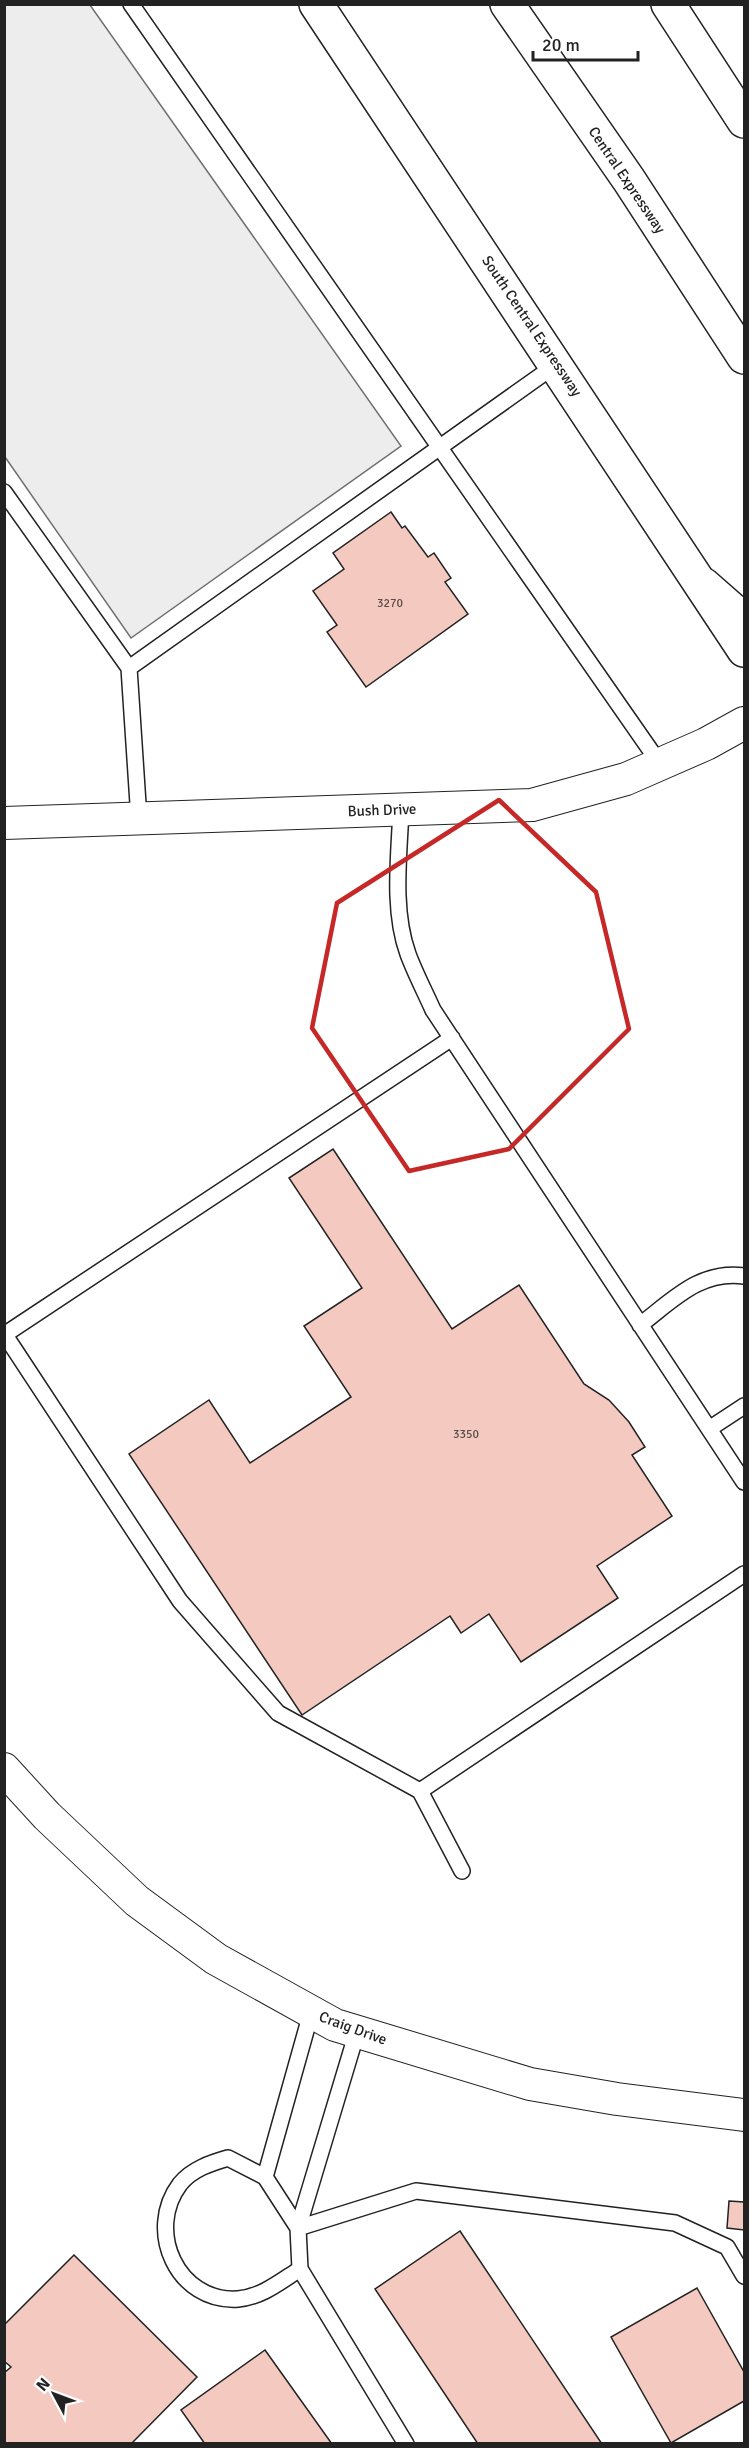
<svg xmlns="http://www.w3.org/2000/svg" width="749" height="2448" font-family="Signika,sans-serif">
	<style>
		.parking { fill: #ededed; stroke: #6f6f6f; stroke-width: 1.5 }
		.building { fill: #f3c9c0; stroke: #222; stroke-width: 1.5 }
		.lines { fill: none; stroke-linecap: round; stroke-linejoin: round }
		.lane-casing { stroke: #222; stroke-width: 18 }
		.street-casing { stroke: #222; stroke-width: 34 }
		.secondary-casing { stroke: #222; stroke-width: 36 }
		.highway-casing { stroke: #222; stroke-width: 36 }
		.lane { stroke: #fff; stroke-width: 15 }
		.street { stroke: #fff; stroke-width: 32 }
		.secondary { stroke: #fff; stroke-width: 33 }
		.highway { stroke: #fff; stroke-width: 33 }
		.marked { fill: none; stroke: #c62828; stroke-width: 4.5; stroke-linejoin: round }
		.labels { text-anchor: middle; stroke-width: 4.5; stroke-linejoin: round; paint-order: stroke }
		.number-label { font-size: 12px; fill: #564c4a }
		.street-label { font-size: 15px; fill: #222; stroke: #fff }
	</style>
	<rect width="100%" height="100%" fill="#fff"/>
	<!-- parking -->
	<path class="parking" d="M 4,5 L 90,5 L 401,446 L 131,638 L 5,457 Z"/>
	<!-- building -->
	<path class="building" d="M 391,512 L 402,528 L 405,526 L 428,557 L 434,553 L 451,578 L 445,582 L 468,614 L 366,687 L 327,632 L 337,625 L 313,591 L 344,569 L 333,553 Z
		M 333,1149 L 452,1329 L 519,1285 L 584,1384 L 609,1400 L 629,1422 L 645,1447 L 632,1455 L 672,1516 L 597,1566 L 618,1598 L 521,1662 L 489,1614 L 461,1633 L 450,1616 L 302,1715 L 129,1454 L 209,1400 L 250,1463 L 351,1397 L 304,1326 L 362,1288 L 289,1178 Z
		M 729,2201 L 744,2202 L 744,2230 L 727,2228 Z
		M 460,2231 L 602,2444 L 478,2444 L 375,2289 Z
		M 74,2255 L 197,2377 L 131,2444 L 4,2444 L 4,2373 L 11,2367 L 4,2361 L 4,2325 Z
		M 697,2288 L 744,2372 L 744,2401 L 671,2443 L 611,2337 Z
		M 265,2350 L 332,2444 L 205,2444 L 181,2410 Z"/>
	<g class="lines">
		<!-- lane casing -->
		<g class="lane-casing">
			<path id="lane" d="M 131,4 L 660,764
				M 4,492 L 129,668 L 139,819
				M 129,668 L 557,364
				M 401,810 C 399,856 392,910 408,954 C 415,973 425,992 433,1010 L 744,1482
				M 640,1325 C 673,1300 700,1270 744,1276
				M 4,1335 L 452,1038
				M 5,1335 L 180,1601 L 278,1713 L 420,1791 L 462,1871
				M 709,1429 L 744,1406
				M 420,1791 L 744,1574
				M 265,2177 L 311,2013
				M 298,2228 L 416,2191 L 675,2223 L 727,2247 L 744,2276
				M 298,2228 L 357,2032
				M 300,2269 C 281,2281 262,2297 238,2299 C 177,2303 145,2230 180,2184 C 192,2169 211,2163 228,2158 L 265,2177 L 298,2228 L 300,2269 L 406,2444"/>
		</g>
		<!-- street casing -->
		<g class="street-casing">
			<path id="street" d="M 4,823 L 532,805 L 626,779 L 706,744 L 744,723
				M 4,1769 L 47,1816 L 137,1901 L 216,1959 L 335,2025 L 530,2084 L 617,2099 L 744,2115"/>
		</g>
		<!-- secondary casing -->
		<g class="secondary-casing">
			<path id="secondary" d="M 316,4 L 744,650"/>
		</g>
		<!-- highway casing -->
		<g class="highway-casing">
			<path id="highway" d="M 507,4 L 629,180 L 744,357
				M 668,4 L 744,121
				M 704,585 L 744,620"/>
		</g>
		<!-- lane -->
		<use href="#lane" class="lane"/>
		<!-- street -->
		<use href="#street" class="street"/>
		<!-- secondary -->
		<use href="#secondary" class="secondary"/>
		<!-- highway -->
		<use href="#highway" class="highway"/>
	</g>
	<!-- marked area -->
	<path class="marked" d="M 499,800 L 596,892 L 629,1029 L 509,1149 L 409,1171 L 312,1028 L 337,903 Z"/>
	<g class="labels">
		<!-- number labels -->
		<g class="number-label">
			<text x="390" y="607">3270</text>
			<text x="466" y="1438">3350</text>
		</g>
		<!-- street labels -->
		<g class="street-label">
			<text transform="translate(627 180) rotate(56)" y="5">Central Expressway</text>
			<text transform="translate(532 326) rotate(56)" y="5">South Central Expressway</text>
			<text transform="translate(382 810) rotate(-2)" y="5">Bush Drive</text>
			<text transform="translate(353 2028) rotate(20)" y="5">Craig Drive</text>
		</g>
	</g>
	<!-- border -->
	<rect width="749" height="2448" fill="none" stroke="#222222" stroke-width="12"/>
	<!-- north arrow -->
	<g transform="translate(54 2394) rotate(311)" stroke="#ffffff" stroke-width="4.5" paint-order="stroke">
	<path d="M0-4.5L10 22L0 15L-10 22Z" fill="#222222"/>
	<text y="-9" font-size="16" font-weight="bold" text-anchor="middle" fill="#222222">N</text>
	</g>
	<!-- scale -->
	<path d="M533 51v9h105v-9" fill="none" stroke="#222222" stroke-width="3"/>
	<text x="542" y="51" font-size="18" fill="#222222" stroke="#ffffff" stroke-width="4.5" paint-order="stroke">20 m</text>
</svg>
